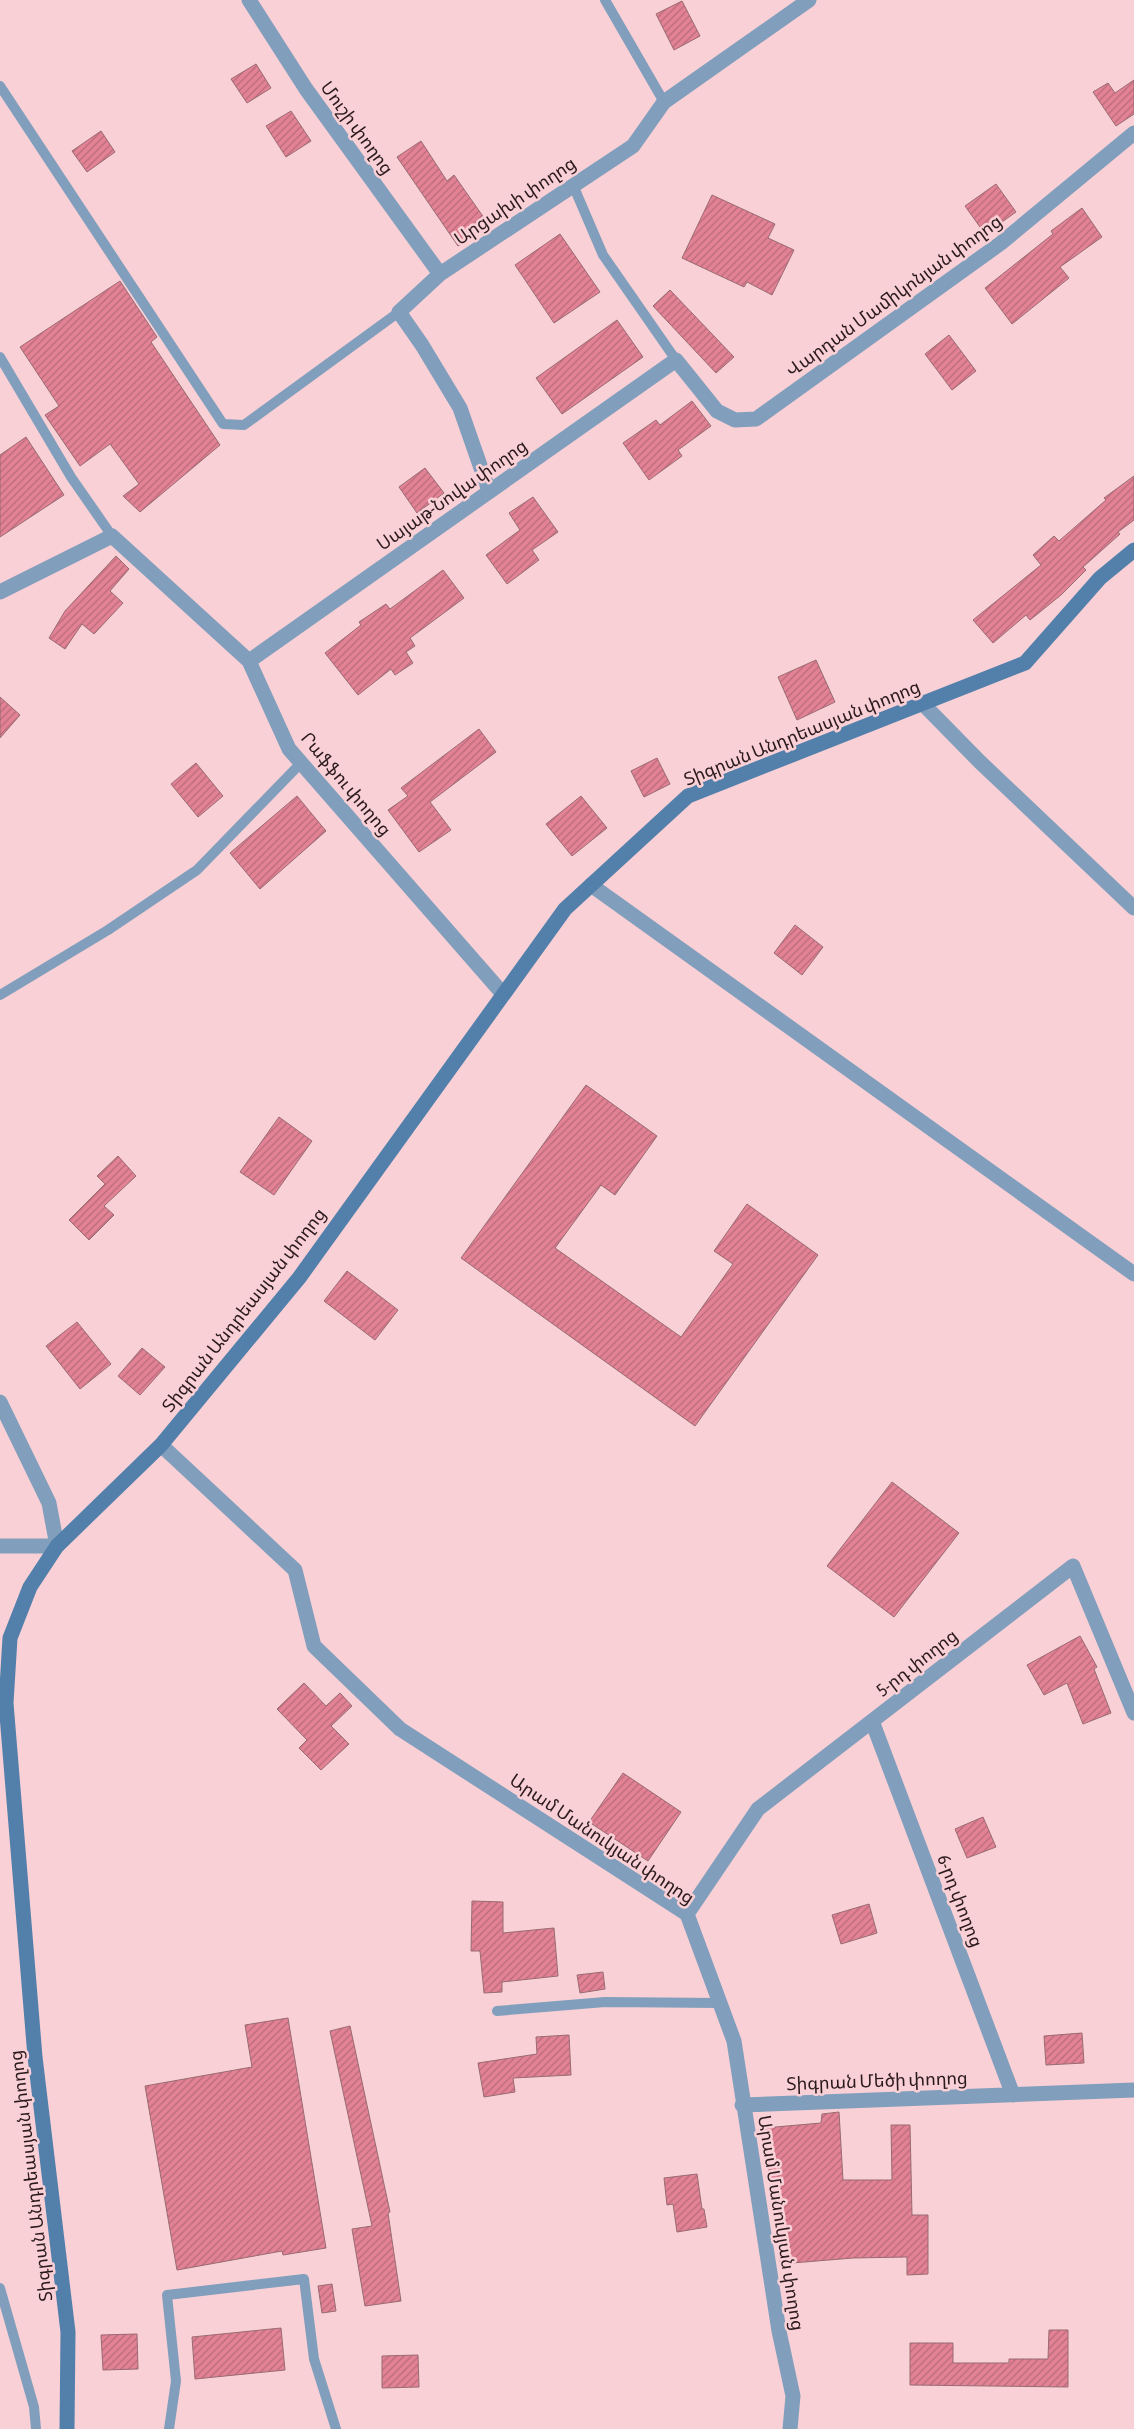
<svg xmlns="http://www.w3.org/2000/svg" width="1134" height="2429" font-family="'Asap Condensed','Noto Sans Armenian',sans-serif">
	<style>
		.building { fill: url(#building-hatch); stroke: #986b73 }
		.lines { fill: none; stroke-linecap: round; stroke-linejoin: round }
		.lane { stroke: #819fbc; stroke-width: 10 }
		.street { stroke: #819fbc; stroke-width: 15 }
		.secondary { stroke: #5380ab; stroke-width: 15 }
		.labels { text-anchor: middle; stroke-width: 5; stroke-linejoin: round; paint-order: stroke }
		.street-label { font-size: 18px; fill: #2b1a1d; stroke: #f9d0d6 }
	</style>
	<defs>
		<pattern id="building-hatch" width="6" height="6" patternUnits="userSpaceOnUse" patternTransform="scale(1.25)"><rect width="6" height="6" fill="#e38295"/><path d="M-1 1l2-2M0 6l6-6M5 7l2-2" fill="none" stroke="#b86a79"/></pattern>
	</defs>
	<rect width="100%" height="100%" fill="#f9d0d6"/>
	<!-- building -->
	<path class="building" d="M 682,1 L 700,36 L 674,50 L 656,14 Z
		M 256,64 L 271,88 L 247,103 L 231,79 Z
		M 1134,80 L 1134,114 L 1116,126 L 1093,92 L 1108,83 L 1115,93 Z
		M 291,111 L 311,141 L 286,157 L 266,126 Z
		M 101,131 L 115,152 L 87,172 L 72,151 Z
		M 421,141 L 447,181 L 454,175 L 489,225 L 458,246 L 397,157 Z
		M 996,184 L 1016,212 L 985,234 L 965,206 Z
		M 712,195 L 775,224 L 768,238 L 794,250 L 772,295 L 747,282 L 744,287 L 682,258 Z
		M 1082,208 L 1102,237 L 1060,267 L 1069,278 L 1012,324 L 985,288 L 1053,234 L 1051,231 Z
		M 560,234 L 600,292 L 554,323 L 515,265 Z
		M 120,281 L 157,337 L 151,342 L 220,445 L 140,512 L 123,496 L 139,484 L 110,444 L 80,466 L 45,415 L 59,406 L 20,347 Z
		M 670,290 L 734,357 L 716,373 L 653,306 Z
		M 617,320 L 643,357 L 562,414 L 536,378 Z
		M 949,335 L 976,371 L 952,390 L 925,354 Z
		M 692,401 L 711,426 L 678,450 L 682,456 L 649,480 L 623,443 L 656,420 L 660,425 Z
		M 26,437 L 64,495 L 0,537 L 0,455 Z
		M 425,468 L 444,493 L 417,513 L 399,487 Z
		M 1134,476 L 1134,520 L 1118,532 L 1120,534 L 1083,567 L 1086,570 L 1061,595 L 1030,620 L 1026,615 L 993,643 L 973,620 L 1041,565 L 1033,555 L 1054,536 L 1059,541 L 1106,500 L 1104,498 Z
		M 533,497 L 558,532 L 532,550 L 539,560 L 507,584 L 486,555 L 520,530 L 509,513 Z
		M 116,556 L 129,569 L 110,591 L 123,603 L 94,634 L 82,624 L 65,649 L 49,638 L 65,611 Z
		M 443,570 L 464,598 L 410,638 L 415,646 L 406,652 L 413,663 L 395,675 L 391,669 L 358,695 L 325,653 L 361,625 L 359,622 L 386,604 L 390,609 Z
		M 816,660 L 835,702 L 797,720 L 778,677 Z
		M 0,697 L 20,715 L 0,738 Z
		M 479,729 L 496,752 L 430,802 L 451,830 L 419,852 L 388,810 L 408,796 L 401,788 Z
		M 657,758 L 670,784 L 644,797 L 631,771 Z
		M 196,763 L 223,796 L 198,817 L 171,784 Z
		M 297,796 L 326,831 L 260,889 L 230,853 Z
		M 581,796 L 607,828 L 572,856 L 546,824 Z
		M 795,925 L 823,947 L 802,975 L 774,953 Z
		M 586,1085 L 657,1136 L 615,1195 L 601,1185 L 555,1248 L 681,1337 L 733,1264 L 714,1251 L 747,1204 L 818,1255 L 695,1426 L 461,1258 Z
		M 279,1117 L 312,1141 L 274,1195 L 240,1172 Z
		M 118,1156 L 136,1176 L 104,1206 L 114,1215 L 89,1240 L 69,1220 L 105,1184 L 97,1176 Z
		M 347,1271 L 398,1310 L 375,1340 L 324,1301 Z
		M 77,1322 L 111,1364 L 80,1389 L 46,1346 Z
		M 142,1348 L 165,1367 L 140,1395 L 118,1376 Z
		M 892,1482 L 959,1533 L 894,1617 L 827,1566 Z
		M 1080,1636 L 1097,1667 L 1094,1669 L 1111,1713 L 1083,1724 L 1067,1683 L 1044,1695 L 1027,1665 Z
		M 304,1683 L 326,1706 L 340,1693 L 352,1706 L 331,1726 L 349,1744 L 321,1770 L 299,1748 L 307,1740 L 277,1709 Z
		M 623,1773 L 681,1812 L 648,1861 L 589,1822 Z
		M 983,1817 L 996,1847 L 967,1858 L 955,1829 Z
		M 472,1901 L 503,1902 L 503,1933 L 554,1928 L 558,1976 L 502,1982 L 502,1992 L 484,1993 L 480,1951 L 471,1951 Z
		M 869,1904 L 877,1933 L 841,1944 L 832,1915 Z
		M 603,1972 L 605,1989 L 580,1993 L 577,1975 Z
		M 288,2018 L 326,2248 L 283,2255 L 282,2251 L 177,2270 L 145,2086 L 252,2067 L 245,2025 Z
		M 350,2026 L 390,2212 L 388,2213 L 401,2301 L 365,2306 L 352,2229 L 372,2226 L 330,2031 Z
		M 1082,2033 L 1084,2063 L 1046,2065 L 1044,2036 Z
		M 569,2035 L 571,2075 L 513,2078 L 515,2092 L 484,2097 L 478,2063 L 537,2054 L 536,2037 Z
		M 839,2112 L 843,2180 L 892,2180 L 891,2125 L 910,2125 L 912,2215 L 928,2215 L 928,2274 L 907,2275 L 907,2257 L 853,2258 L 780,2264 L 764,2128 L 821,2123 L 822,2114 Z
		M 697,2174 L 702,2209 L 704,2209 L 707,2227 L 677,2232 L 673,2204 L 667,2205 L 664,2178 Z
		M 332,2284 L 336,2311 L 322,2313 L 318,2286 Z
		M 281,2328 L 285,2370 L 195,2379 L 192,2337 Z
		M 1049,2330 L 1068,2330 L 1068,2387 L 910,2385 L 910,2343 L 953,2343 L 953,2363 L 1009,2363 L 1009,2359 L 1048,2359 Z
		M 137,2334 L 138,2369 L 103,2370 L 101,2335 Z
		M 418,2355 L 419,2387 L 382,2388 L 382,2356 Z"/>
	<g class="lines">
		<!-- lane -->
		<path class="lane" d="M 605,0 L 664,102
			M 0,86 L 223,424 L 244,425 L 399,312
			M 573,185 L 603,255 L 676,360
			M 0,357 L 71,477 L 112,536
			M 0,995 L 108,930 L 197,870 L 301,763
			M 497,2011 L 605,2002 L 719,2003
			M 0,2288 L 34,2407 L 36,2429
			M 169,2429 L 176,2381 L 167,2295 L 304,2279 L 314,2359 L 336,2429"/>
		<!-- street -->
		<path class="street" d="M 249,0 L 306,89 L 440,274
			M 489,491 L 460,408 L 422,345 L 399,312 L 440,274 L 633,146 L 664,102 L 809,0
			M 0,592 L 112,536 L 249,661 L 289,749 L 503,994
			M 249,661 L 676,360 L 717,411 L 735,420 L 756,419 L 1001,243 L 1134,133
			M 924,705 L 980,762 L 1134,908
			M 591,885 L 1134,1274
			M 0,1402 L 49,1503 L 57,1546 L 0,1546
			M 161,1445 L 295,1570 L 314,1646 L 400,1729 L 687,1914 L 734,2041 L 779,2331 L 793,2396 L 790,2429
			M 872,1721 L 1013,2095
			M 687,1914 L 758,1809 L 1073,1566 L 1134,1713
			M 742,2105 L 1134,2090"/>
		<!-- secondary -->
		<path class="secondary" d="M 67,2429 L 68,2332 L 35,2057 L 6,1703 L 10,1638 L 30,1587 L 57,1546 L 161,1445 L 299,1278 L 565,909 L 688,796 L 1025,663 L 1100,578 L 1134,550"/>
	</g>
	<g class="labels">
		<!-- street labels -->
		<g class="street-label">
			<text transform="translate(357 128) rotate(54)" y="6">Մուշի փողոց</text>
			<text transform="translate(515 201) rotate(-34)" y="6">Արցախի փողոց</text>
			<text transform="translate(894 296) rotate(-36)" y="6">Վարդան Մամիկոնյան փողոց</text>
			<text transform="translate(452 495) rotate(-35)" y="6">Սայաթ-Նովա փողոց</text>
			<text transform="translate(802 733) rotate(-22)" y="6">Տիգրան Անդրեասյան փողոց</text>
			<text transform="translate(346 784) rotate(50)" y="6">Րաֆֆու փողոց</text>
			<text transform="translate(244 1310) rotate(-52)" y="6">Տիգրան Անդրեասյան փողոց</text>
			<text transform="translate(917 1663) rotate(-38)" y="6">5-րդ փողոց</text>
			<text transform="translate(602 1839) rotate(34)" y="6">Արամ Մանուկյան փողոց</text>
			<text transform="translate(960 1901) rotate(69)" y="6">6-րդ փողոց</text>
			<text transform="translate(877 2081) rotate(-2)" y="6">Տիգրան Մեծի փողոց</text>
			<text transform="translate(31 2176) rotate(-97)" y="6">Տիգրան Անդրեասյան փողոց</text>
			<text transform="translate(781 2223) rotate(81)" y="6">Արամ Մանուկյան փողոց</text>
		</g>
	</g>
</svg>
